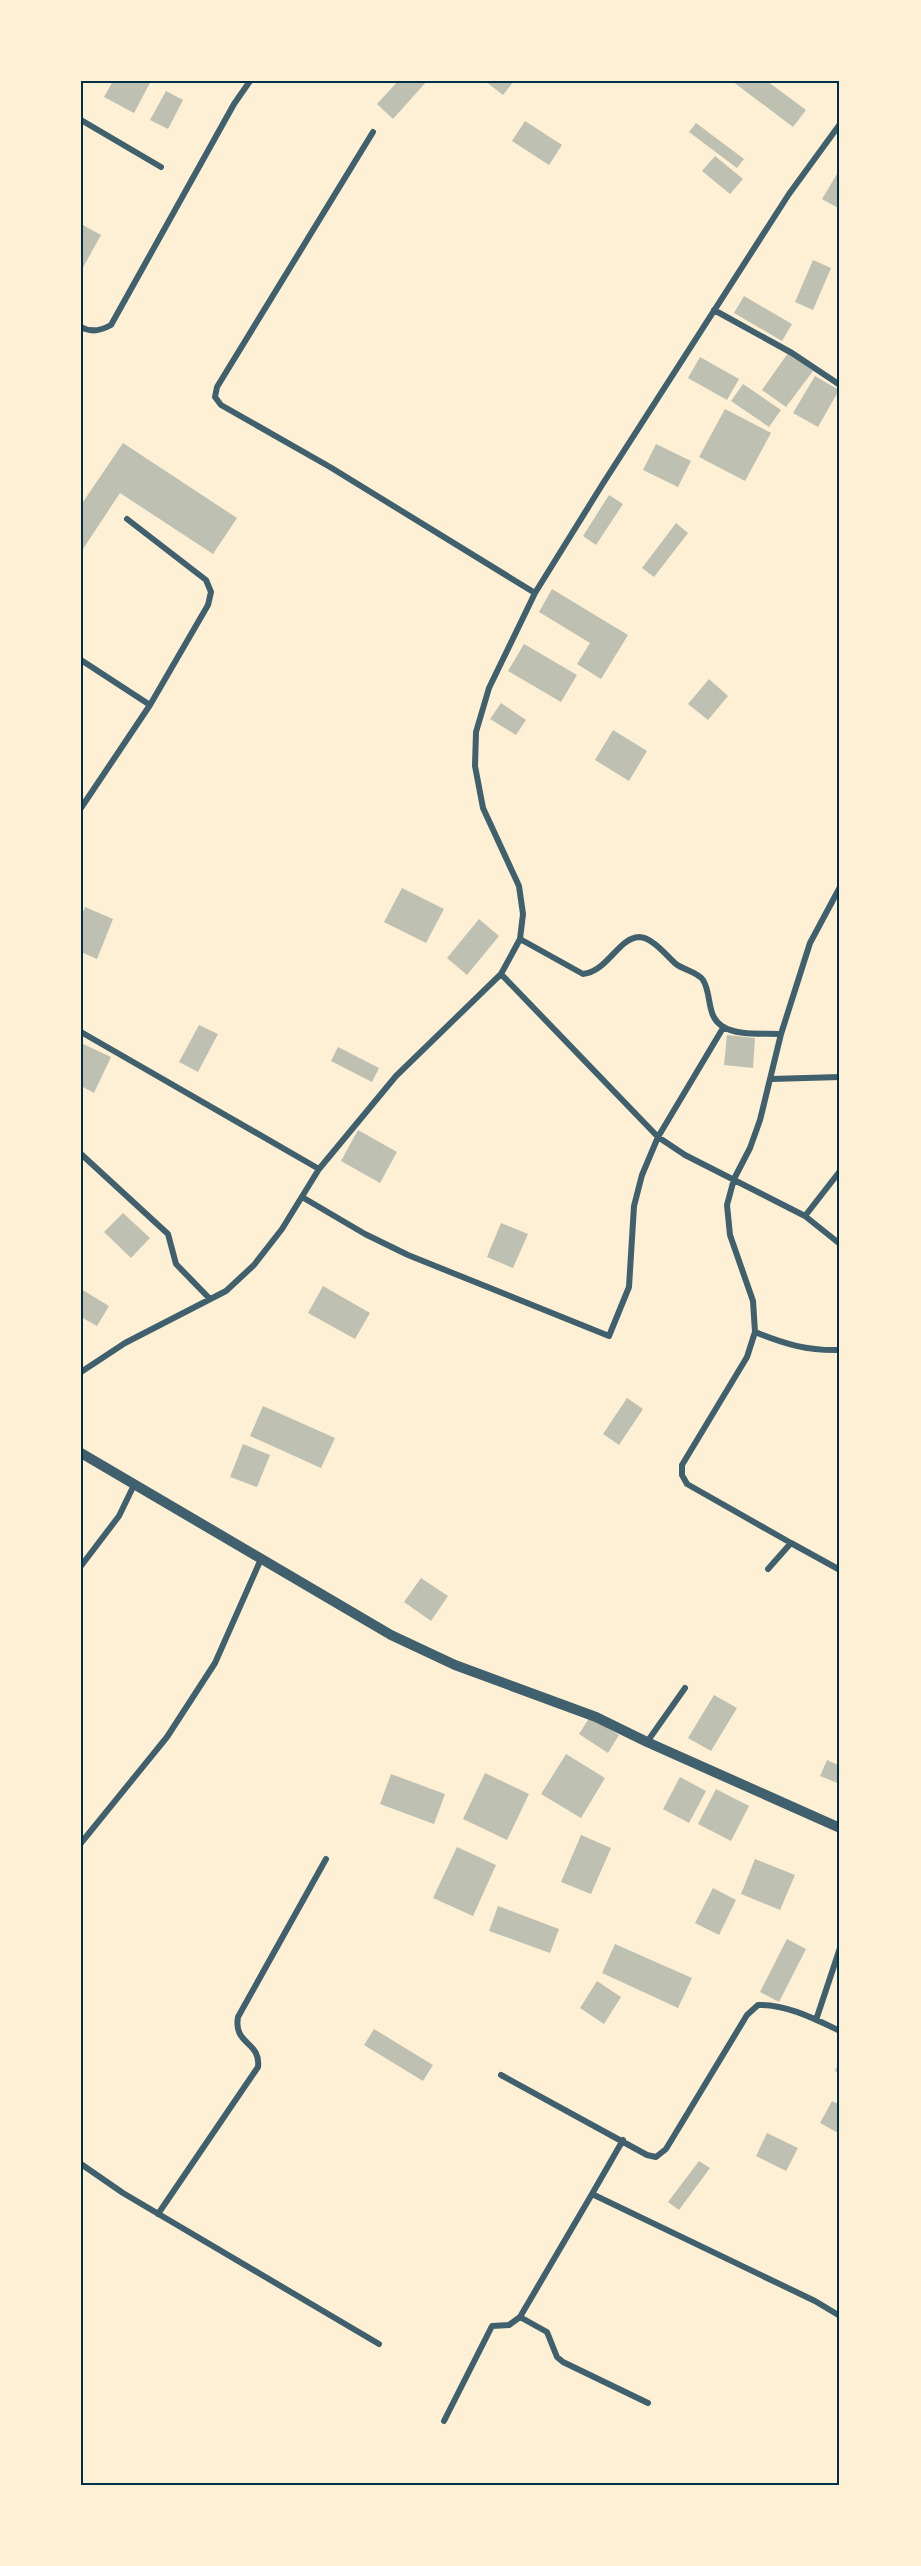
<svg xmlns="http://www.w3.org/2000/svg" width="921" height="2566" font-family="Raleway,sans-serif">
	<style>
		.building { fill: #bec0b2 }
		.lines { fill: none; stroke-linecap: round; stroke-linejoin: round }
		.minor { stroke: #3f606c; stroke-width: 6 }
		.tertiary { stroke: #3f606c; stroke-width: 10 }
		.neatline { fill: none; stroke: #003049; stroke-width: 2 }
	</style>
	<rect width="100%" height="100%" fill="#fdf0d5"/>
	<!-- building -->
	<path class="building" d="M 113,81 L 151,81 L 134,113 L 104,97 Z
		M 398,81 L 427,81 L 393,119 L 377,104 Z
		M 485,81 L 514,81 L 503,95 Z
		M 732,81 L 767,81 L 806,110 L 793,127 Z
		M 166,91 L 183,100 L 168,129 L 150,120 Z
		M 525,121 L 562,145 L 549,165 L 512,141 Z
		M 696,123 L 744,159 L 737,168 L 689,132 Z
		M 715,156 L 743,179 L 730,194 L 702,171 Z
		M 840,169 L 840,209 L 822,199 Z
		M 81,224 L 101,235 L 81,271 Z
		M 813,260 L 831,268 L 813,310 L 795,302 Z
		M 744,296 L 792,324 L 782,341 L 734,313 Z
		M 788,353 L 813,371 L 786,407 L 762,390 Z
		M 700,357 L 739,379 L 727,400 L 688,378 Z
		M 815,376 L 839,390 L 818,427 L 793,413 Z
		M 743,384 L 781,410 L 769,427 L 731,401 Z
		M 725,409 L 771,433 L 745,481 L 699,457 Z
		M 123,443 L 237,518 L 213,554 L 120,493 L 81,552 L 81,505 Z
		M 656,444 L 691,461 L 678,487 L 643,470 Z
		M 609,495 L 623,504 L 596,545 L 583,536 Z
		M 676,523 L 688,533 L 654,577 L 642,568 Z
		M 552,589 L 628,635 L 601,679 L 577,664 L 590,643 L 539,612 Z
		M 524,644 L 577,675 L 561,702 L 508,671 Z
		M 709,679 L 728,696 L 708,720 L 688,704 Z
		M 501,703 L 526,720 L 516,735 L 490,719 Z
		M 613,730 L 647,751 L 629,781 L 595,760 Z
		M 402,888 L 444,909 L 426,943 L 384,922 Z
		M 85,907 L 113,919 L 97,959 L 81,952 L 81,917 Z
		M 479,919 L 499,936 L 467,975 L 447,958 Z
		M 199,1025 L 218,1034 L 198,1072 L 179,1062 Z
		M 727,1035 L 755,1038 L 753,1068 L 724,1065 Z
		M 81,1043 L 111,1057 L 94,1093 L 81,1086 Z
		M 338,1047 L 379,1068 L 372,1082 L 331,1061 Z
		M 358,1130 L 397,1152 L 380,1183 L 341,1161 Z
		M 123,1213 L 150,1238 L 131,1258 L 104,1232 Z
		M 501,1223 L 528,1234 L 513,1268 L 487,1257 Z
		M 323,1286 L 370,1313 L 355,1339 L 308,1313 Z
		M 81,1289 L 109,1306 L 97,1326 L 81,1317 Z
		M 627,1398 L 643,1409 L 619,1445 L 603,1434 Z
		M 263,1406 L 335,1438 L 321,1468 L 250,1436 Z
		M 243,1444 L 270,1455 L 257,1487 L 230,1477 Z
		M 421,1578 L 448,1596 L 431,1621 L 404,1602 Z
		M 714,1695 L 737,1708 L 711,1751 L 688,1738 Z
		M 590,1717 L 619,1735 L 608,1753 L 579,1734 Z
		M 566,1754 L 605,1778 L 581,1818 L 541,1794 Z
		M 827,1760 L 840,1766 L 840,1784 L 820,1776 Z
		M 485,1773 L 529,1794 L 507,1840 L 463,1819 Z
		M 391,1774 L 445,1794 L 434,1824 L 380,1804 Z
		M 680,1777 L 706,1791 L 689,1823 L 663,1809 Z
		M 716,1789 L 749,1806 L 731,1841 L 698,1824 Z
		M 581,1835 L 611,1848 L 591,1894 L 561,1882 Z
		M 457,1847 L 496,1865 L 473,1916 L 433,1898 Z
		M 755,1859 L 795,1875 L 780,1910 L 741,1894 Z
		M 713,1888 L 736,1900 L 719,1935 L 695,1923 Z
		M 498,1906 L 559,1929 L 550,1953 L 489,1931 Z
		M 787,1939 L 806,1949 L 779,2002 L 760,1992 Z
		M 615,1944 L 692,1978 L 678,2008 L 602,1973 Z
		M 597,1981 L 621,1997 L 604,2024 L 580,2008 Z
		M 374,2029 L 433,2065 L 423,2081 L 364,2045 Z
		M 840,2059 L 840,2073 L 835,2071 Z
		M 832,2101 L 840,2105 L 840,2134 L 820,2123 Z
		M 767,2133 L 798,2148 L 786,2171 L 756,2156 Z
		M 699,2161 L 710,2168 L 679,2210 L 668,2202 Z"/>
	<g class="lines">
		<!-- minor -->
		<path class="minor" d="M 81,120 L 161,167
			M 373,132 L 217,387 L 215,397 L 221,405 L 330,467 L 535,593
			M 714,310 L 792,353 L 840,385
			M 81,327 C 91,333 102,330 111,325 L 234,104 L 250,81
			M 81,660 L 150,705
			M 81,808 L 150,705 L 208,605 L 211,592 L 206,580 L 127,519
			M 520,939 L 583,974 C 608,971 618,938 639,937 C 652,937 667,956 676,964 C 684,970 698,972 703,980 C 712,994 706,1016 722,1026 C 736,1036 764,1033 781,1034
			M 501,974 L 658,1137 L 685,1155 L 805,1216 L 840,1244
			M 81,1032 L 319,1169
			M 771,1079 L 840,1077
			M 81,1154 L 168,1234 L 176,1264 L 210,1299
			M 302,1197 L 365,1234 L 408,1255 L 609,1336 L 629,1287 L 634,1206 L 642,1175 L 658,1137 L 723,1028
			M 805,1216 L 840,1171
			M 755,1332 C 784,1344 808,1351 840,1350
			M 81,1372 L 125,1343 L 226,1291 L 254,1265 L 282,1229 L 319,1169 L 396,1076 L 501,974 L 520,939 L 523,914 L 519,886 L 483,808 L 475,766 L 476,732 L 489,688 L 535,593 L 602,485 L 789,194 L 840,124
			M 791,1543 L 687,1484 L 682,1475 L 682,1465 L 747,1357 L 755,1332 L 753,1301 L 730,1235 L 727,1205 L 734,1179 L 750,1148 L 760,1120 L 781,1034 L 810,943 L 840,887
			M 81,1566 L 119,1516 L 134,1485
			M 768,1569 L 791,1543 L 840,1570
			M 647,1742 L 685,1688
			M 81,1843 L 167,1737 L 215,1663 L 261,1559
			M 816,2020 L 840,1948
			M 501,2075 L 647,2155 L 656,2157 L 666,2149 L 747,2015 L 758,2005 C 786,2004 815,2019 840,2031
			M 81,2164 L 123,2193 L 379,2344
			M 592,2194 L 623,2140
			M 158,2214 L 258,2067 C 261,2041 233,2045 238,2017 L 326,1859
			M 520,2317 L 547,2332 L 557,2357 L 563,2362 L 648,2403
			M 444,2421 L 492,2326 L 509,2325 L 520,2317 L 592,2194 L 815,2301 L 840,2316"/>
		<!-- tertiary -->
		<path class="tertiary" d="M 81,1453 L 391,1635 L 455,1665 L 596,1717 L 647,1742 L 840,1828"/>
	</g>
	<!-- border -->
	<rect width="921" height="2566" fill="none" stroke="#fdf0d5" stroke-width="165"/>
	<rect x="82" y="82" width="756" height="2402" class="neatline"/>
</svg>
